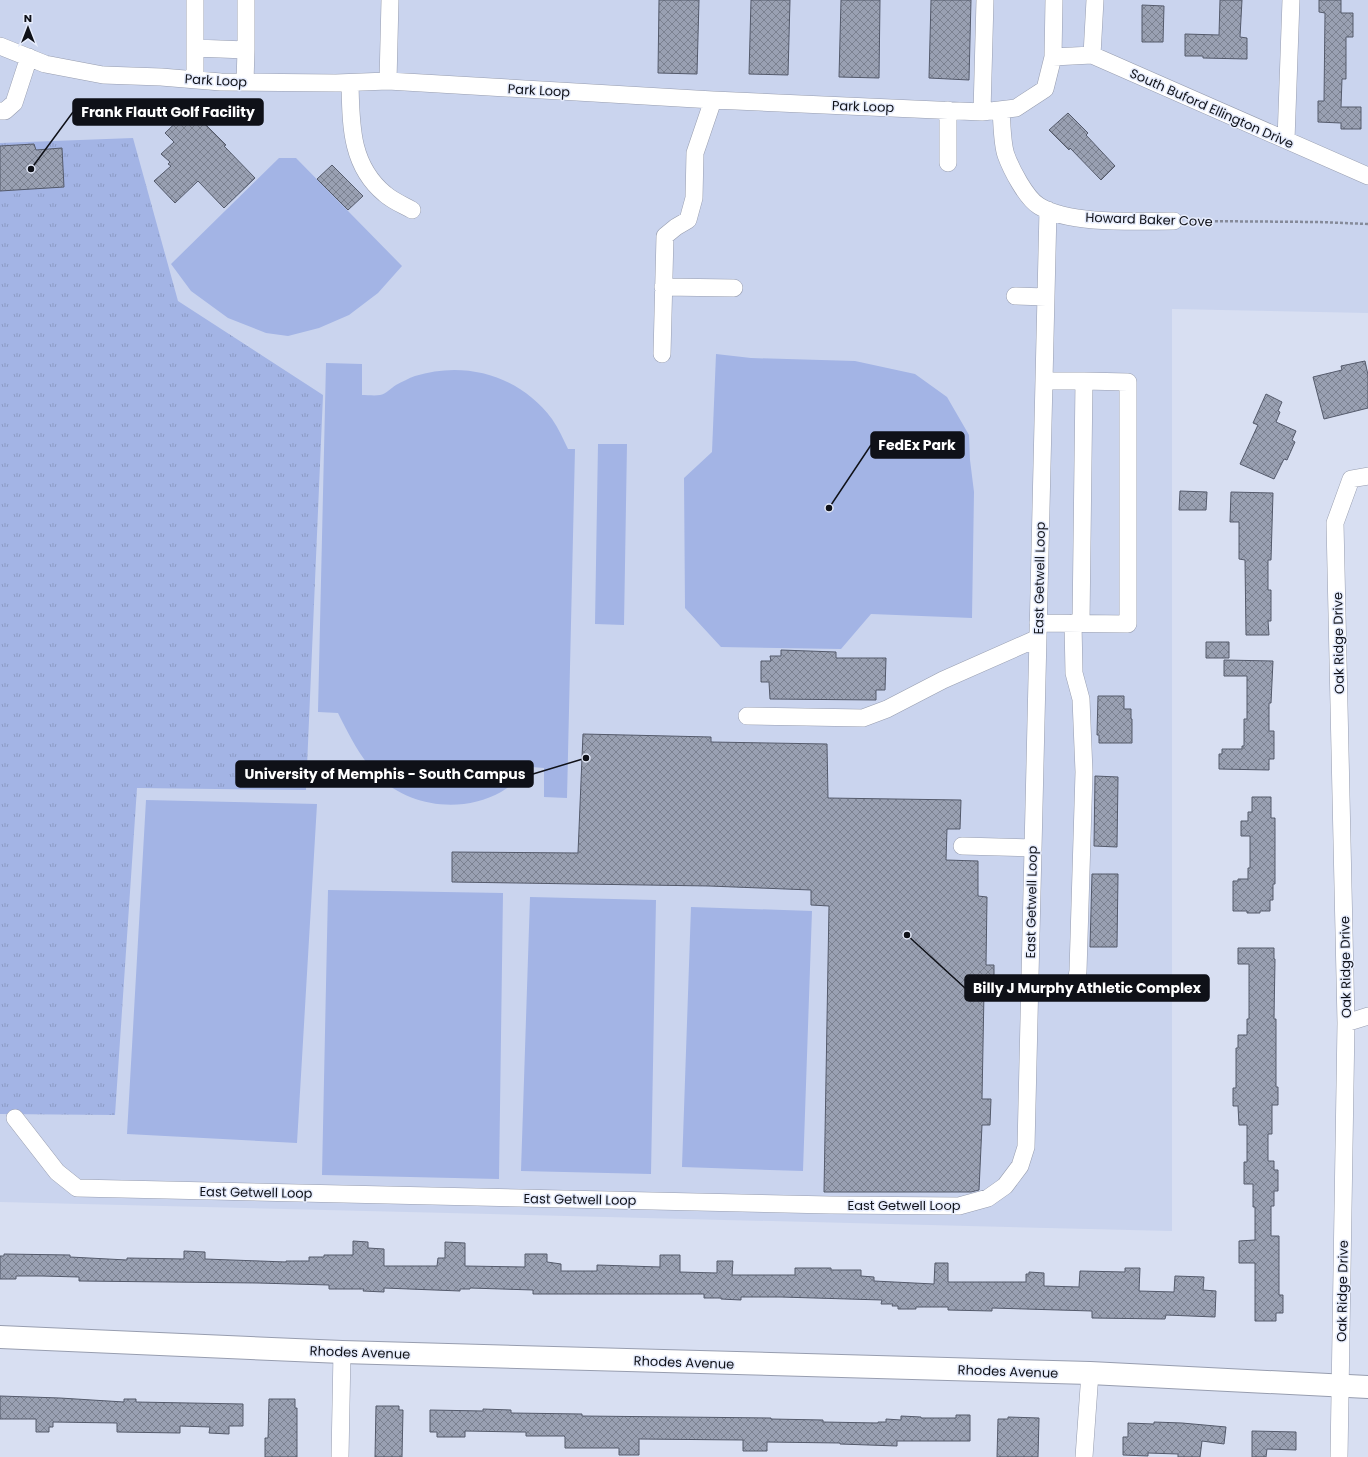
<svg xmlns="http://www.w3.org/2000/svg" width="1368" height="1457" font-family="Poppins,sans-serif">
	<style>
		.built { fill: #cad4ee }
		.grass { fill: url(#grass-tufts) }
		.park { fill: #a3b4e5 }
		.building { fill: url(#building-cross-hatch); stroke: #545a6b }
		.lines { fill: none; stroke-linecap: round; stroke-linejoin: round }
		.minor-casing { stroke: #979daf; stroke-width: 18 }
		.major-casing { stroke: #979daf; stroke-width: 24 }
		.path { stroke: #858a99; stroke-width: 2.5; stroke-dasharray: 3 2; stroke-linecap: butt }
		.minor { stroke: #fff; stroke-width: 17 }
		.major { stroke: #fff; stroke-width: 22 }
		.labels { text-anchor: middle; stroke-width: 3; stroke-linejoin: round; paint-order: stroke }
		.street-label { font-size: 13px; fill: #0f1118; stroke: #e6ecfc }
		.leader { fill: none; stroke: #0f1118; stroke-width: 1.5 }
		.callout-dot { fill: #0f1118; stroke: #e6ecfc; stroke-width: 1.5 }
		.callout { fill: #0f1118; stroke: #0f1118; stroke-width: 1.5 }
		.callout-label { font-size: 14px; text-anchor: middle; font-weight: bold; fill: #fff }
	</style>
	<defs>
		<pattern id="grass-tufts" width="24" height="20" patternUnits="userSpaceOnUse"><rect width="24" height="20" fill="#a3b4e5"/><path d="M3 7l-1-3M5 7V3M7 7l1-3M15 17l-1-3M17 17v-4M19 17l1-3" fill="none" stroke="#8b9ac4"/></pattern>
		<pattern id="building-cross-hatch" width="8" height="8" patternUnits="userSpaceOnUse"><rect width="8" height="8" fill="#99a0b2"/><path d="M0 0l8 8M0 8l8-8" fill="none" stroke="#7b8190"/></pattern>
	</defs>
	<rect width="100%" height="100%" fill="#d8dff2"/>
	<!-- built -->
	<path class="built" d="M 0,0 L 1368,0 L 1368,313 L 1172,309 L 1172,1231 L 0,1202 Z"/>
	<!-- grass -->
	<path class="grass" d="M 133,138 L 178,301 L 323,395 L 306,790 L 137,788 L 115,1115 L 0,1114 L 0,143 Z"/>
	<!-- park -->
	<path class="park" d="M 279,158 L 296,158 L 402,266 L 378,293 L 349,315 L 319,328 L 288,336 L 266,333 L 228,318 L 191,291 L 171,264 Z
		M 716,354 L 751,358 L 855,361 L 915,374 L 947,397 L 969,435 L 970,460 L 974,492 L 972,618 L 871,614 L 841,649 L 721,647 L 685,608 L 684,478 L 712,452 Z
		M 326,363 L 362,364 L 362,395 C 367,395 375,396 380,395 C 386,394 391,388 396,385 C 402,382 409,378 415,376 C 466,360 520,376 552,419 C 559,429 563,439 568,449 L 575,449 L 567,798 L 544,797 L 544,768 L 532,767 C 522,776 513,785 501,792 C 462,814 408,807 377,775 C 360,757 349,735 338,713 L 318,712 Z
		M 598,444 L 627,444 L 624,625 L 595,624 Z
		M 146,800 L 317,804 L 297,1143 L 127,1134 Z
		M 328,890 L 503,893 L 499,1179 L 322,1175 Z
		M 530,897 L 656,900 L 651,1174 L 521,1171 Z
		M 691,907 L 812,911 L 803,1171 L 682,1167 Z"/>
	<!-- building -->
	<path class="building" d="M 659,0 L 699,0 L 697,74 L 658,73 Z
		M 751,0 L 790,0 L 788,75 L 749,74 Z
		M 841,0 L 880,0 L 879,78 L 839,77 Z
		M 931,0 L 971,0 L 969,80 L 929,78 Z
		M 1220,0 L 1242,0 L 1240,37 L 1247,38 L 1247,59 L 1203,58 L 1203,56 L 1185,56 L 1185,34 L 1219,35 Z
		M 1319,0 L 1341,0 L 1341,13 L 1353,13 L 1353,37 L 1346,37 L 1346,79 L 1342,79 L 1341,107 L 1361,107 L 1361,129 L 1341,129 L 1341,123 L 1318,122 L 1318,101 L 1324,101 L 1325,13 L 1319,12 Z
		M 1142,5 L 1164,6 L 1163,42 L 1142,42 Z
		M 190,109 L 226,145 L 224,146 L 255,178 L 224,208 L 198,181 L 175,203 L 154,181 L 171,166 L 168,164 L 170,162 L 161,154 L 174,142 L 165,133 Z
		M 1068,113 L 1088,133 L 1086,135 L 1115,166 L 1101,180 L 1070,148 L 1069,150 L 1049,130 Z
		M 34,144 L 36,150 L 62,148 L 64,187 L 0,191 L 0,146 Z
		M 332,165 L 363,196 L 348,210 L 317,179 Z
		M 1365,361 L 1368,375 L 1368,408 L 1324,419 L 1313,377 L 1342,370 L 1341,366 Z
		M 1266,394 L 1282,402 L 1278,411 L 1280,412 L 1276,422 L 1296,431 L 1292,440 L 1295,442 L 1287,460 L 1284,459 L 1274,479 L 1240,464 L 1258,425 L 1253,423 Z
		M 1180,491 L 1207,492 L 1206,510 L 1179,510 Z
		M 1231,492 L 1273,493 L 1271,560 L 1268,560 L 1268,590 L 1271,590 L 1271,621 L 1268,621 L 1269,635 L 1246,635 L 1245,560 L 1239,559 L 1239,522 L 1230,522 Z
		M 1206,642 L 1229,642 L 1229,658 L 1206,658 Z
		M 781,650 L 836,652 L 836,658 L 886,658 L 885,690 L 876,690 L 876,700 L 770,699 L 769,682 L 761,682 L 761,661 L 771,661 L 770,656 L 781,656 Z
		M 1224,660 L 1273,661 L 1271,703 L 1269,703 L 1269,731 L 1274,731 L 1274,759 L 1269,759 L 1269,770 L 1219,769 L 1219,754 L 1222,754 L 1222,749 L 1242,749 L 1242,746 L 1244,746 L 1244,719 L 1247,719 L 1247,676 L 1224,676 Z
		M 1098,696 L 1124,696 L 1124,709 L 1131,709 L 1131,719 L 1132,719 L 1132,743 L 1099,743 L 1099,735 L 1097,735 Z
		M 583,734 L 711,737 L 711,742 L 827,744 L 828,798 L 961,800 L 960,829 L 947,829 L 946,860 L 978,861 L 978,896 L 987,897 L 986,965 L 994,965 L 994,992 L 984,992 L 982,1099 L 991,1099 L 990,1125 L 982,1125 L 979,1190 L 971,1192 L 824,1192 L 829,906 L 811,905 L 811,890 L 709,886 L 452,882 L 452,852 L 578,853 Z
		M 1095,776 L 1118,777 L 1117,847 L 1094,846 Z
		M 1252,797 L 1271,797 L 1271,818 L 1275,818 L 1275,884 L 1273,884 L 1273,900 L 1270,900 L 1270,911 L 1260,911 L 1260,913 L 1247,913 L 1247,911 L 1233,911 L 1233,881 L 1238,881 L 1238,879 L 1248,879 L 1248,868 L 1250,868 L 1250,836 L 1241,836 L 1241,821 L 1248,821 L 1248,812 L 1252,812 Z
		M 1092,874 L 1118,874 L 1117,947 L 1090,947 Z
		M 1238,948 L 1274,948 L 1274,959 L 1275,959 L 1274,1019 L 1276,1019 L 1276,1087 L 1278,1087 L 1278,1105 L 1272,1105 L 1272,1134 L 1268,1134 L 1268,1161 L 1274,1161 L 1274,1170 L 1278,1170 L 1278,1191 L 1274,1191 L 1274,1206 L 1271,1206 L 1271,1236 L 1279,1236 L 1279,1295 L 1283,1295 L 1283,1313 L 1276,1313 L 1276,1321 L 1255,1321 L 1255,1263 L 1239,1263 L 1239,1241 L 1255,1240 L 1255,1207 L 1253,1207 L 1253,1184 L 1244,1184 L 1244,1162 L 1247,1162 L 1247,1125 L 1239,1125 L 1238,1106 L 1233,1106 L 1233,1088 L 1236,1088 L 1236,1048 L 1238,1048 L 1238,1035 L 1247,1035 L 1247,1019 L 1249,1019 L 1249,964 L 1238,964 Z
		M 353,1241 L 368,1242 L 368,1248 L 384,1249 L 384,1266 L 437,1266 L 438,1258 L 445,1258 L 445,1242 L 465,1243 L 465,1266 L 525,1267 L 525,1254 L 547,1254 L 547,1262 L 561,1264 L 561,1271 L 597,1271 L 597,1265 L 660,1267 L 660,1255 L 680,1255 L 680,1272 L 717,1273 L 717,1261 L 733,1261 L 732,1275 L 795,1275 L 795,1268 L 831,1268 L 831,1270 L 861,1270 L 861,1276 L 874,1277 L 874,1281 L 934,1284 L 935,1263 L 948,1263 L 948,1282 L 1026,1282 L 1026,1274 L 1029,1274 L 1029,1272 L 1044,1273 L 1044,1286 L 1079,1287 L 1080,1271 L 1125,1272 L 1125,1268 L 1140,1268 L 1139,1291 L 1174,1292 L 1175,1276 L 1204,1277 L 1203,1290 L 1216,1291 L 1215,1317 L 1166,1315 L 1165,1319 L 1092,1318 L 1092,1311 L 992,1308 L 992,1311 L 948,1310 L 948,1307 L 916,1307 L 916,1309 L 898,1309 L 898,1306 L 892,1306 L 893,1304 L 881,1304 L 882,1300 L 781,1297 L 741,1297 L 741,1300 L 721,1299 L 721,1298 L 704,1298 L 704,1294 L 533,1294 L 533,1290 L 470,1288 L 470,1289 L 460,1289 L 460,1291 L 384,1288 L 384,1292 L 363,1291 L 364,1289 L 329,1289 L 329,1285 L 258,1283 L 79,1281 L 79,1277 L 42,1276 L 16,1276 L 16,1279 L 0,1279 L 0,1256 L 4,1256 L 4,1254 L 70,1255 L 70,1257 L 127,1260 L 127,1258 L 184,1259 L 184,1251 L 205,1252 L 205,1259 L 286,1262 L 286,1261 L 309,1261 L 309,1257 L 324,1257 L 324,1255 L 353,1255 Z
		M 0,1396 L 60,1398 L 124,1402 L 124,1399 L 136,1399 L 136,1402 L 243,1404 L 243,1426 L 229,1426 L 229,1434 L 209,1433 L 210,1427 L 180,1426 L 180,1433 L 117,1432 L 117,1423 L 53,1422 L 53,1427 L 49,1427 L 49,1432 L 36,1432 L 36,1419 L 0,1419 Z
		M 269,1399 L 295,1399 L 295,1408 L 297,1408 L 297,1457 L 265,1457 L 265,1438 L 268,1438 Z
		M 376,1406 L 399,1406 L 399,1410 L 403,1410 L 402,1457 L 375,1457 Z
		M 483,1409 L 511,1410 L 511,1413 L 582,1414 L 582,1416 L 771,1418 L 771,1419 L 823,1420 L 823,1422 L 878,1423 L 878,1422 L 886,1422 L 886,1419 L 901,1420 L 901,1416 L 921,1417 L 921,1418 L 956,1418 L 956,1415 L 970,1415 L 970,1441 L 897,1441 L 897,1446 L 840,1444 L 840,1443 L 767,1442 L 767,1451 L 743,1451 L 743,1440 L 639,1439 L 639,1455 L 619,1455 L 619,1448 L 565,1448 L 565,1437 L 564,1436 L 526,1436 L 526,1432 L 519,1432 L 465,1431 L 465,1437 L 437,1437 L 437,1432 L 430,1432 L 430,1410 L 483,1411 Z
		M 1008,1417 L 1039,1418 L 1038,1457 L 997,1457 L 998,1419 L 1008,1419 Z
		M 1154,1422 L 1182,1423 L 1226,1427 L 1224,1444 L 1202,1441 L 1200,1457 L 1178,1457 L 1178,1454 L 1148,1453 L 1148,1456 L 1123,1455 L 1123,1437 L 1128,1437 L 1128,1423 L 1154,1424 Z
		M 1252,1431 L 1296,1432 L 1296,1450 L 1267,1449 L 1266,1457 L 1252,1457 Z"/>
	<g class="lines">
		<!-- minor casing -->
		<g class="minor-casing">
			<path id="minor" d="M 195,0 L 195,48
				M 0,46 L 45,64 L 103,75 L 161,77 L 221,82 L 336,83 L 388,81 L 713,100 L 982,112 L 1016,108 L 1045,89 L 1053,57 L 1054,0
				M 246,50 L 246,0
				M 1092,55 L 1095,0
				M 1053,57 L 1092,55 L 1368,176
				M 195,80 L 195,48 L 246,50 L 245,82
				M 388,81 L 390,0
				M 350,83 C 351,124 350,165 385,194 C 393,201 403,205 412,210
				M 1001,110 C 1002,122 1002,144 1006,155 C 1011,169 1026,198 1039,206 C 1070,225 1137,221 1174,221
				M 0,111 L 5,111 L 14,103 L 29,57
				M 982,112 L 985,0
				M 1286,140 L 1291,0
				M 948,163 L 948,110
				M 663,287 L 734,288
				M 1015,296 L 1046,297
				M 662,354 L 665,236 L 676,227 L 688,220 L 694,198 L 695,153 L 713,100
				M 1044,381 L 1084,381
				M 1038,623 L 1128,624 L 1128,382 L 1084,381 L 1081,623
				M 747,716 L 863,718 L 887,709 L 943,680 L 1038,638
				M 962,846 L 1033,848
				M 1029,990 L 1069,990 L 1076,983 L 1078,971 L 1084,772 L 1081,699 L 1074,673 L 1073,623
				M 1346,1023 L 1368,1016
				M 15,1118 L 57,1172 L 77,1188 L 830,1205 L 959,1206 L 988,1198 L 1005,1186 L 1020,1166 L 1026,1147 L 1048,210
				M 340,1457 L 342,1352
				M 1084,1457 L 1090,1373
				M 1339,1457 L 1346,1023 L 1335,523 L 1351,479 L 1368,476"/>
		</g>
		<!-- major casing -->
		<g class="major-casing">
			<path id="major" d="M 0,1337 L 342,1352 L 1090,1373 L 1368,1387"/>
		</g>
		<!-- path -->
		<path class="path" d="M 1190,221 L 1319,222 L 1368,224"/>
		<!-- minor -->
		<use href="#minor" class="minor"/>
		<!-- major -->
		<use href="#major" class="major"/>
	</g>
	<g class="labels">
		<!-- street labels -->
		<g class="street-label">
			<text transform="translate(216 80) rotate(3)" y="5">Park Loop</text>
			<text transform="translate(539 90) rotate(3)" y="5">Park Loop</text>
			<text transform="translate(863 106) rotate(2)" y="5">Park Loop</text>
			<text transform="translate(1212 108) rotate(24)" y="5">South Buford Ellington Drive</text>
			<text transform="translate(1149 219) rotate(2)" y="5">Howard Baker Cove</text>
			<text transform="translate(1039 578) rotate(-89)" y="5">East Getwell Loop</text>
			<text transform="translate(1338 643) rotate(-91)" y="5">Oak Ridge Drive</text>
			<text transform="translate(1031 902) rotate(-89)" y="5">East Getwell Loop</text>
			<text transform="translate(1345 967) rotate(-91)" y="5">Oak Ridge Drive</text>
			<text transform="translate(256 1192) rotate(1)" y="5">East Getwell Loop</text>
			<text transform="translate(580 1199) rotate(1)" y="5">East Getwell Loop</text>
			<text x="904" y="1210">East Getwell Loop</text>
			<text transform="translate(1342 1291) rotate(-89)" y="5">Oak Ridge Drive</text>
			<text transform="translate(360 1352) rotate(2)" y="5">Rhodes Avenue</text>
			<text transform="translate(684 1362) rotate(2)" y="5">Rhodes Avenue</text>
			<text transform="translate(1008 1371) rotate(2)" y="5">Rhodes Avenue</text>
		</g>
	</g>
	<!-- callouts -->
	<path class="leader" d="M31 169L73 112M829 508L871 445M586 758L533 774M907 935L965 988"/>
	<g class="callout-dot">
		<circle cx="31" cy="169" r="4"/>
		<circle cx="829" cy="508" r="4"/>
		<circle cx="586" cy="758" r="4"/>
		<circle cx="907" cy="935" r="4"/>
	</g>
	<g class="callout">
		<rect x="73" y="99" width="190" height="26" rx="4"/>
		<rect x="871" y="432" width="93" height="26" rx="4"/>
		<rect x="236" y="761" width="297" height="26" rx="4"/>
		<rect x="965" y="975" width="244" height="26" rx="4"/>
	</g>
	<g class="callout-label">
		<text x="168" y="117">Frank Flautt Golf Facility</text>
		<text x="917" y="450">FedEx Park</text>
		<text x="385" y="779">University of Memphis - South Campus</text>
		<text x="1087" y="993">Billy J Murphy Athletic Complex</text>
	</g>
	<!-- north arrow -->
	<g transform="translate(28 28)" stroke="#e6ecfc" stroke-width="3" paint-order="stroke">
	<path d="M0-3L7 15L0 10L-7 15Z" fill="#0f1118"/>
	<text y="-6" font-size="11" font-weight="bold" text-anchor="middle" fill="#0f1118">N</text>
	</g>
</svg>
